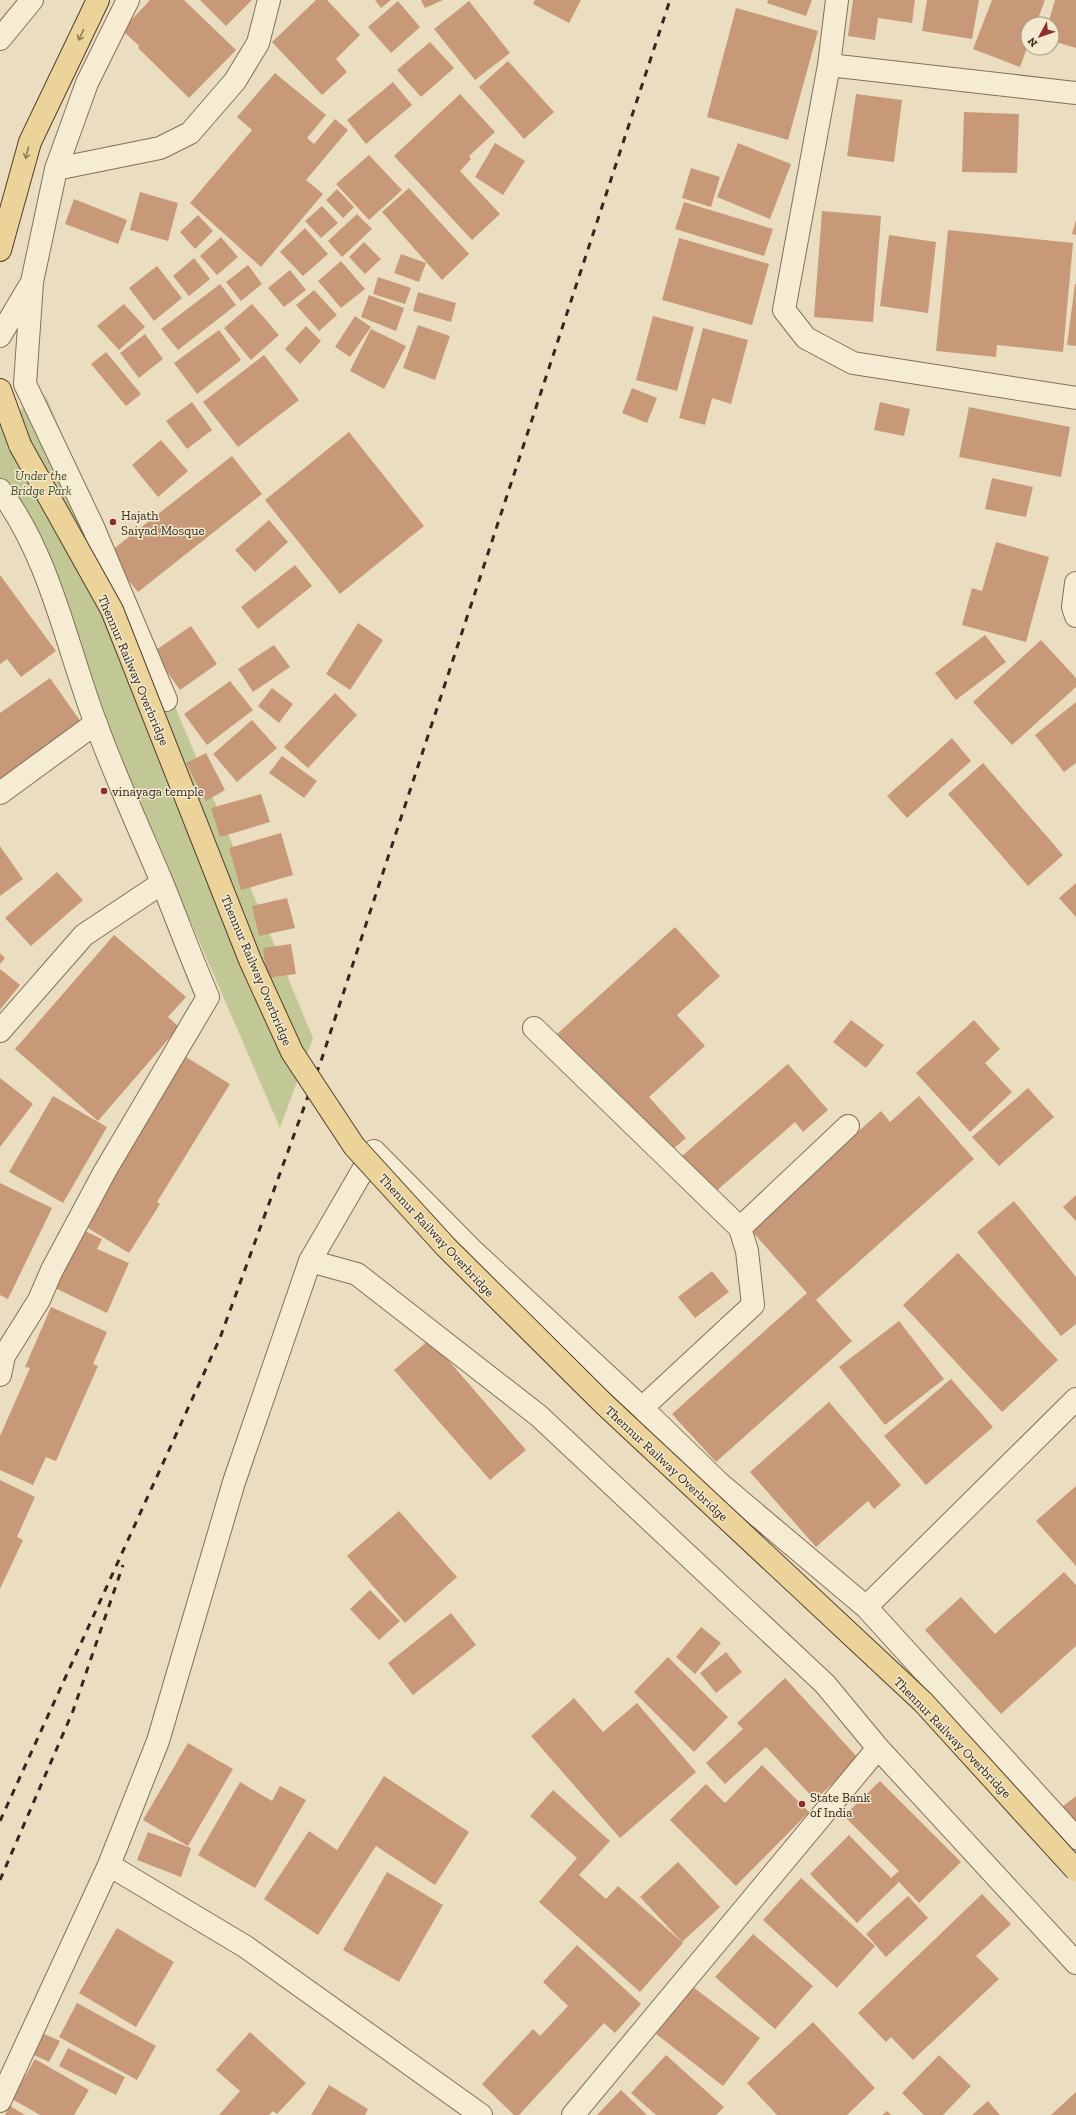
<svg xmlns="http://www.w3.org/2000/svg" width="1076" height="2115" font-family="'Zilla Slab',serif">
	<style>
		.green { fill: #c1c895 }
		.building { fill: #c79978 }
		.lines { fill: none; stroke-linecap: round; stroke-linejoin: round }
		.minor-casing { stroke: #837059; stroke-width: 24 }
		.major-casing { stroke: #503e2e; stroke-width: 24 }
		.minor { stroke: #f6ecd3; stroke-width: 22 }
		.major { stroke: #ecd39a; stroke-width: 22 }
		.rail { stroke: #33281d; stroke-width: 3; stroke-dasharray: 7 7; stroke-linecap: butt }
		.major-bridge-casing { stroke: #503e2e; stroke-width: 24; stroke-linecap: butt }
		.major-bridge { stroke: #ecd39a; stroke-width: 22 }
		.oneway { stroke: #907e5c }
		.poi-dot { fill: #8e2d2d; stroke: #f3e9cf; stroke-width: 1.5 }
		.labels { text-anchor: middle; stroke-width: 3; stroke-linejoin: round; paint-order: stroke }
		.park-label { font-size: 13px; font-style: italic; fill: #434e25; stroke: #f3e9cf }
		.poi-label { font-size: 13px; fill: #33281d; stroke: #f3e9cf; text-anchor: start }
		.street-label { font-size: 13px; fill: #33281d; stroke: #f3e9cf }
	</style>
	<rect width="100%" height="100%" fill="#ebdec0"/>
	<!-- green -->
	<path class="green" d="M 46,396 L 313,1038 L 280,1128 L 0,481 L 0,421 Z"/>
	<!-- building -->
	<path class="building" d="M 150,0 L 184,0 L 236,50 L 189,98 L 138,48 L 139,46 L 122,30 Z
		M 200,0 L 252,0 L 226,26 Z
		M 316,0 L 327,0 L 360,35 L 336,59 L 347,72 L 322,95 L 272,42 Z
		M 375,0 L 391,0 L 381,8 Z
		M 421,0 L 443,0 L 425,8 Z
		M 535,0 L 581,0 L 569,23 L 533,4 Z
		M 768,0 L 812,0 L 806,16 L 767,3 Z
		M 853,0 L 915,0 L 912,23 L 878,18 L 875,40 L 848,36 Z
		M 927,0 L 979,0 L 972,39 L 922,31 Z
		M 992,0 L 1045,0 L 1036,24 L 1028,24 L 1028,45 L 1020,67 L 973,49 Z
		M 1055,0 L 1076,0 L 1076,48 L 1052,41 L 1052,24 L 1048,24 Z
		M 398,1 L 420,27 L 391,53 L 368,27 Z
		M 469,1 L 510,53 L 475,80 L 434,29 Z
		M 736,8 L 818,31 L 788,140 L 707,117 Z
		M 430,42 L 454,68 L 421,97 L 397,70 Z
		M 508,61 L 554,112 L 524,139 L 479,87 Z
		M 275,73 L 326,115 L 307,138 L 314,144 L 335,119 L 348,130 L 306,180 L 323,194 L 261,267 L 190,203 L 252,130 L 237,117 Z
		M 393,82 L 412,105 L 366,144 L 347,120 Z
		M 460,94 L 495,132 L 469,156 L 471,159 L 460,171 L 500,214 L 472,240 L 394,156 Z
		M 856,94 L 902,100 L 894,162 L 847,156 Z
		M 964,112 L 1019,114 L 1017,173 L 962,172 Z
		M 495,143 L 525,161 L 503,195 L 475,177 Z
		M 738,143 L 791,164 L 770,219 L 717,197 Z
		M 369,155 L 402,190 L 369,220 L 336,184 Z
		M 691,168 L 720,177 L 711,207 L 682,198 Z
		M 409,188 L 469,254 L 442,280 L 382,212 Z
		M 337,189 L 354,207 L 343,218 L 326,200 Z
		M 140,192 L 178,203 L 168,241 L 130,230 Z
		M 74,199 L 127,220 L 118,244 L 65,224 Z
		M 684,202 L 773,229 L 764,256 L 675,229 Z
		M 322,206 L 338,223 L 321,238 L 305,221 Z
		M 822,211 L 881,216 L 873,322 L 814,317 Z
		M 357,214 L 372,229 L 342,257 L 328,241 Z
		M 198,215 L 213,231 L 195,249 L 180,232 Z
		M 1076,220 L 1076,235 L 1072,234 Z
		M 305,228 L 328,254 L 303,276 L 280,252 Z
		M 948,230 L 1073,243 L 1063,352 L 997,345 L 996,357 L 936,351 Z
		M 889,235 L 936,242 L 928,313 L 880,306 Z
		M 221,237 L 238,257 L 217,275 L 200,256 Z
		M 679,238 L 769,264 L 752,325 L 662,300 Z
		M 364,242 L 381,259 L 365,274 L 349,257 Z
		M 401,254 L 426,263 L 419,282 L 394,273 Z
		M 194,258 L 210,279 L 189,296 L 173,276 Z
		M 341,261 L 365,289 L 341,308 L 318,281 Z
		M 248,265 L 262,284 L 241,301 L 226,282 Z
		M 157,266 L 182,298 L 154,321 L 129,288 Z
		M 290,270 L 306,290 L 284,307 L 268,288 Z
		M 378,277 L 411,288 L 405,304 L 373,294 Z
		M 220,284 L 236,305 L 178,350 L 161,329 Z
		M 1075,284 L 1076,284 L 1076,346 L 1067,345 Z
		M 314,290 L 337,315 L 319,331 L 296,305 Z
		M 418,292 L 456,303 L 451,322 L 413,311 Z
		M 369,295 L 404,308 L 396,331 L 361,317 Z
		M 124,304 L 145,327 L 119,350 L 97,326 Z
		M 252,304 L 279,335 L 251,360 L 224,328 Z
		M 355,316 L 371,327 L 350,357 L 335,347 Z
		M 653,316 L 694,327 L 677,391 L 636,380 Z
		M 418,325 L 450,336 L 435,380 L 403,368 Z
		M 306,326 L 321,341 L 300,364 L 285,349 Z
		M 703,328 L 748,340 L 731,404 L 712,398 L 705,425 L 679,418 Z
		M 371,329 L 406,346 L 384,389 L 350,371 Z
		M 219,330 L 241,360 L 197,394 L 174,363 Z
		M 145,334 L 163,359 L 139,378 L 120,353 Z
		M 106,352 L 141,394 L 126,406 L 91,364 Z
		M 264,355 L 299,400 L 238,447 L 203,402 Z
		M 632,388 L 657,398 L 647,423 L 622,413 Z
		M 192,402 L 212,430 L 187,449 L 166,421 Z
		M 880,402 L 910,409 L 904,436 L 874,430 Z
		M 969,407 L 1070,427 L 1061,477 L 959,457 Z
		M 349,432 L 424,526 L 340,594 L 265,500 Z
		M 161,440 L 188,471 L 158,497 L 132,465 Z
		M 232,456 L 262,494 L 138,592 L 107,554 Z
		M 992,478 L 1033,487 L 1026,517 L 985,509 Z
		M 269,520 L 288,542 L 255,572 L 235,550 Z
		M 996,542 L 1049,557 L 1026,642 L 962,625 L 972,588 L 982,591 Z
		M 295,565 L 312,586 L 258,629 L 241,607 Z
		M 0,575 L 56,651 L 21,677 L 7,659 L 0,664 Z
		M 358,623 L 383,640 L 350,690 L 326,674 Z
		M 191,626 L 217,664 L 180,690 L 153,652 Z
		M 985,635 L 1006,662 L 956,700 L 935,673 Z
		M 1041,640 L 1076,678 L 1076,687 L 1012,745 L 973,702 Z
		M 274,645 L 290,667 L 253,692 L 238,669 Z
		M 50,678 L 81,722 L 0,779 L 0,713 Z
		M 230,681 L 253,710 L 207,745 L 184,714 Z
		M 272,688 L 293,704 L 279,723 L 258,706 Z
		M 335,693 L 357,715 L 308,768 L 284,747 Z
		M 1076,702 L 1076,763 L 1064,772 L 1035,735 Z
		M 252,720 L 277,748 L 237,782 L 213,754 Z
		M 952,738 L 971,761 L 907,818 L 887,796 Z
		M 206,753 L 225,790 L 206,801 L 186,763 Z
		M 282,756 L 317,781 L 304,798 L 269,773 Z
		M 983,763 L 1063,855 L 1028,886 L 948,794 Z
		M 261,794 L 270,822 L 220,837 L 211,808 Z
		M 281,833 L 293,875 L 241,890 L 229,848 Z
		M 0,846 L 23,879 L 0,896 Z
		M 57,872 L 83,900 L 31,946 L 5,918 Z
		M 1076,883 L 1076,917 L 1059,898 Z
		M 287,898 L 295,928 L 259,936 L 252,906 Z
		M 675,927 L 720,976 L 677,1015 L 705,1046 L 649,1097 L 686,1138 L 666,1155 L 557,1034 Z
		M 114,935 L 186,997 L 168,1017 L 179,1027 L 98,1121 L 15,1049 Z
		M 291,944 L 296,974 L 267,978 L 263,948 Z
		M 0,953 L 5,958 L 0,964 Z
		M 0,969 L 20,985 L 0,1010 Z
		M 851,1020 L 884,1045 L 866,1068 L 833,1042 Z
		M 974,1020 L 1000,1049 L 985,1063 L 1012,1092 L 970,1132 L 916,1073 Z
		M 181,1054 L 230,1084 L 157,1202 L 160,1204 L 129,1253 L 78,1222 Z
		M 788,1064 L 828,1110 L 803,1132 L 795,1122 L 714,1193 L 682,1156 Z
		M 0,1078 L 33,1104 L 0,1147 Z
		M 1028,1088 L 1054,1117 L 999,1166 L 972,1137 Z
		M 53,1096 L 107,1127 L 63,1203 L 9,1172 Z
		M 919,1096 L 974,1159 L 816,1300 L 852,1341 L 716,1462 L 672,1414 L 807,1293 L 750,1229 L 881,1111 L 890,1122 Z
		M 0,1183 L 52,1208 L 8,1299 L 0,1295 Z
		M 1076,1195 L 1076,1221 L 1063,1207 Z
		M 1014,1201 L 1076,1277 L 1076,1324 L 1061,1336 L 977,1232 Z
		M 79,1228 L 102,1239 L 97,1249 L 129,1263 L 107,1313 L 53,1287 Z
		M 958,1253 L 1058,1360 L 1002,1412 L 903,1305 Z
		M 712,1271 L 729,1292 L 695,1318 L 678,1297 Z
		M 51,1307 L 107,1332 L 93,1364 L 98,1366 L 56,1461 L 46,1457 L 33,1485 L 0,1470 L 0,1436 L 30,1368 L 25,1367 Z
		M 899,1321 L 944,1379 L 885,1425 L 839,1367 Z
		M 430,1339 L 526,1450 L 490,1480 L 394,1370 Z
		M 951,1379 L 993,1427 L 926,1485 L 884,1436 Z
		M 829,1402 L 901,1485 L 874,1509 L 868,1501 L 816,1547 L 750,1472 Z
		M 0,1480 L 35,1497 L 17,1537 L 23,1540 L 0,1589 Z
		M 1076,1486 L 1076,1566 L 1036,1521 Z
		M 399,1511 L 457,1577 L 405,1623 L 347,1556 Z
		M 1064,1572 L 1076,1585 L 1076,1646 L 1001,1714 L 925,1630 L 961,1597 L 995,1634 Z
		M 370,1590 L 400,1621 L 379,1640 L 350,1609 Z
		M 451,1613 L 476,1645 L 413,1695 L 388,1663 Z
		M 701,1627 L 721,1643 L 695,1674 L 676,1657 Z
		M 726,1652 L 742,1672 L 716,1693 L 700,1673 Z
		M 668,1657 L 728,1717 L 694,1752 L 634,1692 Z
		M 785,1678 L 859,1759 L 815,1800 L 766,1747 L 725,1784 L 706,1763 L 743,1729 L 737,1723 Z
		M 574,1698 L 603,1732 L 637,1703 L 696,1772 L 620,1838 L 531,1736 Z
		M 188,1743 L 233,1769 L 188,1846 L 143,1820 Z
		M 762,1765 L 809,1812 L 736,1886 L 670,1820 L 706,1784 L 725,1803 Z
		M 384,1776 L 469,1832 L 435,1885 L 376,1846 L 318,1935 L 264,1899 L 309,1831 L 337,1850 Z
		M 880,1781 L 961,1862 L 919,1903 L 899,1882 L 857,1923 L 810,1874 L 849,1835 L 891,1878 L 899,1871 L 844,1816 Z
		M 240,1782 L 272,1801 L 280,1786 L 306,1800 L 255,1888 L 198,1855 Z
		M 553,1790 L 610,1841 L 579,1875 L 606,1899 L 618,1886 L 683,1943 L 640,1992 L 539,1902 L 577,1858 L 530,1816 Z
		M 1076,1796 L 1076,1824 L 1062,1807 Z
		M 148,1832 L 191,1848 L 181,1877 L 137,1860 Z
		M 678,1862 L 720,1907 L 682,1942 L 640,1897 Z
		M 387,1872 L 443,1905 L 399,1982 L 343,1950 Z
		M 801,1878 L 875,1946 L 837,1988 L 763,1920 Z
		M 982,1894 L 1011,1924 L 976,1956 L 999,1979 L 913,2060 L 891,2037 L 886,2042 L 858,2013 Z
		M 908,1896 L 928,1918 L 886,1957 L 866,1934 Z
		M 117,1928 L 174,1962 L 136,2027 L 79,1993 Z
		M 753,1934 L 813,1986 L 775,2029 L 715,1977 Z
		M 577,1945 L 641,2004 L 615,2033 L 604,2023 L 519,2115 L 514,2115 L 482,2084 L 533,2029 L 540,2036 L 568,2006 L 543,1982 Z
		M 693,1987 L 760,2038 L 723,2086 L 656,2034 Z
		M 77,2003 L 156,2046 L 137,2080 L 59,2037 Z
		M 813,2022 L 875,2088 L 847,2115 L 777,2115 L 747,2083 Z
		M 250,2032 L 306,2083 L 277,2114 L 273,2111 L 269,2115 L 219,2115 L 240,2091 L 216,2070 Z
		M 44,2034 L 60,2041 L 49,2062 L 34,2055 Z
		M 68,2048 L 125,2077 L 116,2095 L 59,2066 Z
		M 666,2055 L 724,2107 L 716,2115 L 656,2115 L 631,2093 Z
		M 939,2055 L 971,2086 L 943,2115 L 924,2115 L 902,2093 Z
		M 35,2059 L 89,2090 L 74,2115 L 40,2115 L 12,2099 Z
		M 329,2085 L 368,2109 L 365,2115 L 311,2115 Z
		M 621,2090 L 647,2115 L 597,2115 Z
		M 1076,2092 L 1076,2115 L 1051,2115 Z
		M 988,2101 L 1000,2115 L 972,2115 Z
		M 10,2106 L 25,2115 L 5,2115 Z
		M 887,2111 L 891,2115 L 882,2115 Z"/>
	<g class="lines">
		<!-- minor casing -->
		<g class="minor-casing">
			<path id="minor" d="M 128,0 L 87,83 L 56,169 L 32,282 L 25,384 L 93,527 L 166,700
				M 0,39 L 32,0
				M 829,65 L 837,0
				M 1076,93 L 829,65 L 784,310 L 806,338 L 853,363 L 1076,398
				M 56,169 L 160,148 L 190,133 L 235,81 L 258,43 L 269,0
				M 0,336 L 29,287
				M 0,490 C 51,559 66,645 96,724 C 115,776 139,828 161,880 C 177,919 191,958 208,997 L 105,1171 L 52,1270 L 39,1300 L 4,1356 L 0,1375
				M 1076,583 L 1073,607 L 1076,616
				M 0,793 L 96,723
				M 534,1028 L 740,1228 L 747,1251 L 753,1305 L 642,1408
				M 0,1031 L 84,935 L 162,883
				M 740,1228 L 848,1126
				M 310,1261 L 357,1274 L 539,1416 L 825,1684 L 878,1748 L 1076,1963
				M 866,1607 L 1076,1399
				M 109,1865 L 246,1947 L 481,2115
				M 0,2101 L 109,1865 L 158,1741 L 234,1482 L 310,1261 L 374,1151 L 471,1249 L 642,1408 L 719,1483 L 866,1607 L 1076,1838
				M 573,2115 L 878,1748"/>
		</g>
		<!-- major casing -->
		<g class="major-casing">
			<path id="major" d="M 0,250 L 30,142 L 98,0
				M 0,390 L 20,445"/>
		</g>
		<!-- minor -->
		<use href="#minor" class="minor"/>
		<!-- major -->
		<use href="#major" class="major"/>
		<!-- rail -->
		<path class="rail" d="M 0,1821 L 220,1338 L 322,1058 L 670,0
			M 0,1880 L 73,1711 L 123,1565"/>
		<!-- major-bridge casing -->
		<g class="major-bridge-casing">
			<path id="major-bridge" d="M 20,445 L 112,610 L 250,960 L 292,1052 L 354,1146 L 446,1247 L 604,1404 L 923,1702 L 1076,1870"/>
		</g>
		<!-- major-bridge -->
		<use href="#major-bridge" class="major-bridge"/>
	</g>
	<!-- one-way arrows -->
	<defs><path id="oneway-shaft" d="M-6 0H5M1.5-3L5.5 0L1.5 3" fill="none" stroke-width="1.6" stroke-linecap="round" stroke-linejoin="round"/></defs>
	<g class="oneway">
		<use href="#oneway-shaft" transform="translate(81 35) rotate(116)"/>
		<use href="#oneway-shaft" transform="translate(27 153) rotate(105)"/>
	</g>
	<!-- markers -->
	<g class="poi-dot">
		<circle cx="113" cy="522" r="4"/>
		<circle cx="104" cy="791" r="4"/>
		<circle cx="802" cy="1804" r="4"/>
	</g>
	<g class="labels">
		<!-- park labels -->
		<g class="park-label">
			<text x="41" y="480">Under the<tspan x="41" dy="15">Bridge Park</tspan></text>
		</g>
		<!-- poi labels -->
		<g class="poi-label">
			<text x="121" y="520">Hajath<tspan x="121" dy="15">Saiyad Mosque</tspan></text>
			<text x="112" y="796">vinayaga temple</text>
			<text x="810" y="1802">State Bank<tspan x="810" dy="15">of India</tspan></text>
		</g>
		<!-- street labels -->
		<g class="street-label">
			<text transform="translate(134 670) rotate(67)" y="5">Thennur Railway Overbridge</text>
			<text transform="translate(257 970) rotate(67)" y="5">Thennur Railway Overbridge</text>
			<text transform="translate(437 1235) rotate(47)" y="5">Thennur Railway Overbridge</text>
			<text transform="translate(667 1463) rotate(43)" y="5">Thennur Railway Overbridge</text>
			<text transform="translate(953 1737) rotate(46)" y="5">Thennur Railway Overbridge</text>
		</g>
	</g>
	<!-- north arrow -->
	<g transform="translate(1040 36) rotate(230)"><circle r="19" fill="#f3e9cf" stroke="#a69c88"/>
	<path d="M0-3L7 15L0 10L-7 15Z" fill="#8e2d2d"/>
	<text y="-6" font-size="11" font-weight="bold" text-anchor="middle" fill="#33281d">N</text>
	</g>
</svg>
